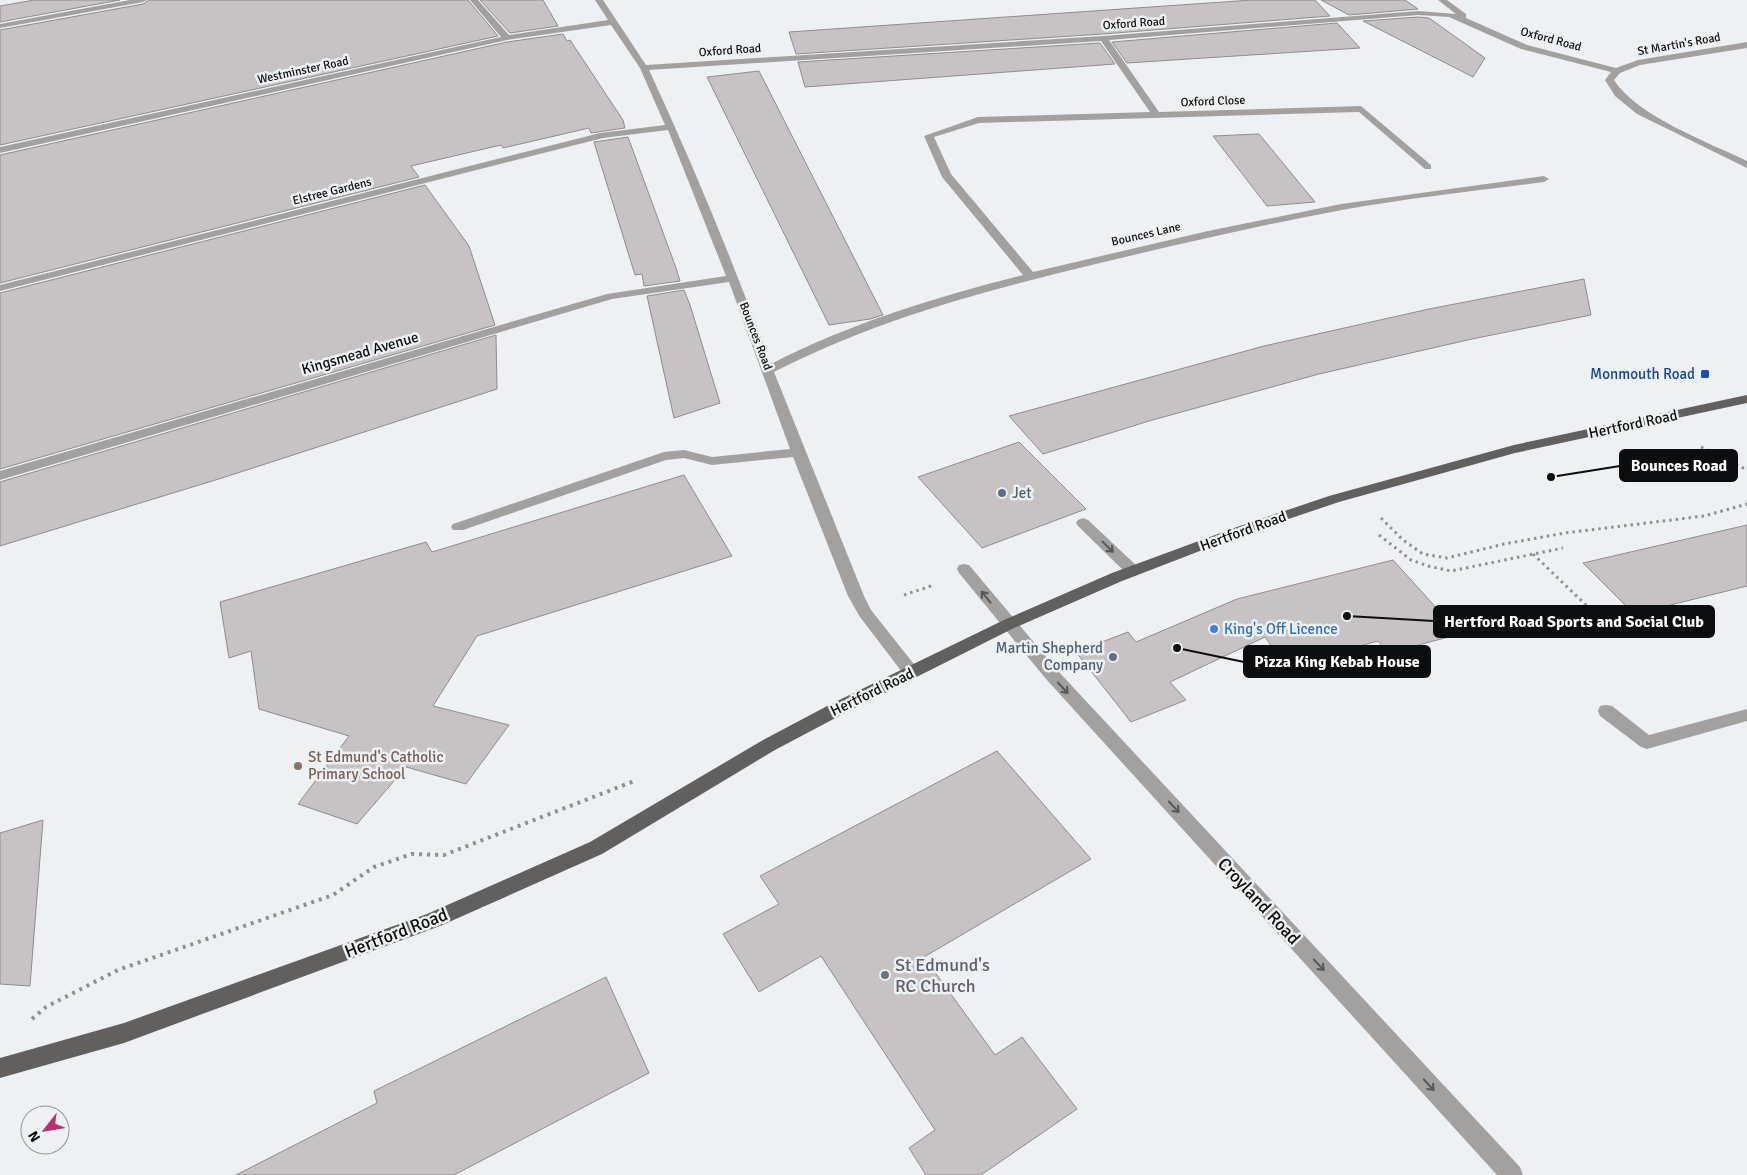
<svg xmlns="http://www.w3.org/2000/svg" width="1747" height="1175" font-family="Signika,sans-serif">
	<style>
		.building { fill: #c7c2c4; stroke: #908c8e }
		.lines { fill: none; stroke-linecap: round; stroke-linejoin: round }
		.path-far1 { stroke: #8e9092; stroke-width: 3; stroke-dasharray: 2.5 4; stroke-linecap: butt }
		.path { stroke: #8e9092; stroke-width: 4; stroke-dasharray: 3 5; stroke-linecap: butt }
		.minor { fill: #a2a1a0; fill-rule: evenodd }
		.major { fill: #61605e; fill-rule: evenodd }
		.oneway { stroke: #575757 }
		.transit-dot { fill: #1a4fb4; stroke: #eef1f4; stroke-width: 2 }
		.service-dot { fill: #5c6f8a; stroke: #eef1f4; stroke-width: 2 }
		.shop-dot { fill: #3f7fe0; stroke: #eef1f4; stroke-width: 2 }
		.education-dot { fill: #8d6e63; stroke: #eef1f4; stroke-width: 2 }
		.worship-dot { fill: #6b7280; stroke: #eef1f4; stroke-width: 2 }
		.labels { text-anchor: middle; stroke-width: 5; stroke-linejoin: round; paint-order: stroke }
		.far-street-label { font-size: 12px; fill: #0c0d0e; stroke: #eef1f4 }
		.street-label { font-size: 15px; fill: #0c0d0e; stroke: #eef1f4 }
		.transit-label { font-size: 15px; fill: #164399; stroke: #eef1f4; text-anchor: end }
		.service-label { font-size: 15px; fill: #4e5e75; stroke: #eef1f4; text-anchor: start }
		.shop-label { font-size: 15px; fill: #366cbe; stroke: #eef1f4; text-anchor: start }
		.education-label { font-size: 15px; fill: #785e54; stroke: #eef1f4; text-anchor: start }
		.near-street-label { font-size: 18px; fill: #0c0d0e; stroke: #eef1f4 }
		.near-worship-label { font-size: 18px; fill: #5b616d; stroke: #eef1f4; text-anchor: start }
		.leader { fill: none; stroke: #0c0d0e; stroke-width: 2 }
		.callout-dot { fill: #0c0d0e; stroke: #eef1f4; stroke-width: 2 }
		.callout { fill: #0c0d0e; stroke: #0c0d0e; stroke-width: 2 }
		.callout-label { font-size: 16px; text-anchor: middle; font-weight: bold; fill: #fff }
	</style>
	<rect width="100%" height="100%" fill="#eef1f4"/>
	<!-- building -->
	<path class="building" d="M 34,0 L 120,0 L 0,22 L 0,6 Z
		M 149,0 L 468,0 L 498,36 L 0,145 L 0,30 L 143,4 Z
		M 480,0 L 543,0 L 558,26 L 510,33 Z
		M 1252,0 L 1315,0 L 1330,16 L 1103,34 L 796,54 L 789,32 Z
		M 1321,0 L 1405,0 L 1418,9 L 1349,15 Z
		M 1418,17 L 1429,18 L 1485,58 L 1473,77 L 1363,21 Z
		M 1337,23 L 1360,48 L 1127,63 L 1112,42 Z
		M 563,34 L 567,41 L 570,40 L 623,120 L 625,128 L 591,133 L 589,128 L 503,148 L 501,145 L 411,166 L 419,177 L 0,283 L 0,155 L 507,42 Z
		M 1100,43 L 1115,64 L 805,87 L 798,62 Z
		M 759,71 L 883,315 L 870,319 L 829,325 L 707,77 Z
		M 1259,134 L 1315,202 L 1267,206 L 1213,136 Z
		M 628,137 L 676,268 L 680,281 L 644,286 L 642,274 L 635,275 L 594,142 Z
		M 425,185 L 469,246 L 495,325 L 0,469 L 0,293 Z
		M 1584,279 L 1591,315 L 1472,339 L 1319,374 L 1149,421 L 1043,454 L 1009,416 L 1264,346 L 1429,309 Z
		M 684,290 L 690,305 L 720,403 L 674,418 L 647,296 Z
		M 496,335 L 497,389 L 222,478 L 0,546 L 0,482 Z
		M 1019,442 L 1086,509 L 982,548 L 918,477 Z
		M 684,475 L 732,556 L 477,636 L 433,706 L 509,725 L 466,784 L 406,767 L 357,824 L 298,804 L 349,736 L 259,709 L 251,651 L 229,658 L 220,602 L 426,542 L 432,552 Z
		M 1747,525 L 1747,586 L 1634,614 L 1583,563 Z
		M 1393,560 L 1460,634 L 1388,653 L 1378,641 L 1286,666 L 1265,637 L 1170,682 L 1186,700 L 1131,722 L 1076,652 L 1128,632 L 1136,642 L 1237,599 Z
		M 997,751 L 1091,859 L 924,957 L 995,1055 L 1022,1037 L 1077,1109 L 981,1175 L 926,1175 L 909,1148 L 935,1130 L 821,956 L 759,992 L 723,934 L 779,904 L 760,876 Z
		M 43,820 L 30,986 L 0,984 L 0,833 Z
		M 606,977 L 649,1073 L 454,1175 L 236,1175 L 377,1103 L 374,1091 Z"/>
	<g class="lines">
		<!-- path-far1 -->
		<path class="path-far1" d="M 1701,447 L 1747,470
			M 1381,518 L 1403,540 L 1423,554 L 1447,558 L 1504,544 L 1565,533 L 1704,516 L 1747,504
			M 1379,535 L 1411,560 L 1428,566 L 1451,571 L 1563,548
			M 1533,554 L 1589,608 L 1617,621
			M 904,595 L 934,585"/>
		<!-- path -->
		<path class="path" d="M 32,1019 L 46,1007 L 118,970 L 333,895 L 374,867 L 412,854 L 444,855 L 637,780"/>
		<!-- minor -->
		<path class="minor" d="M 130,0 L 147,0 L 143,2 L 0,28 L 0,24 Z
			M 470,0 L 478,0 L 509,35 L 608,20 L 595,0 L 603,0 L 646,65 L 1103,36 L 1418,11 L 1456,14 L 1438,0 L 1447,0 L 1466,14 L 1466,18 L 1527,45 L 1616,68 L 1638,60 L 1747,42 L 1747,48 L 1640,65 L 1620,73 L 1614,80 C 1637,116 1708,142 1747,161 L 1747,168 L 1637,114 L 1615,96 L 1605,80 L 1611,72 L 1521,49 L 1449,17 L 1418,15 L 1109,40 L 1159,112 L 1361,106 L 1431,165 L 1431,169 L 1425,169 L 1359,112 L 979,123 L 934,137 L 951,174 L 1033,272 L 1208,231 L 1341,204 L 1544,176 L 1549,179 L 1544,182 C 1477,191 1409,198 1342,210 C 1261,225 1180,244 1100,263 C 987,290 877,319 774,372 L 864,596 L 871,610 L 917,668 L 919,672 L 917,676 L 911,678 L 905,676 L 860,617 L 848,596 L 793,457 L 712,465 L 684,458 L 666,460 L 463,530 L 453,530 L 451,527 L 453,524 L 664,452 L 684,450 L 712,457 L 790,449 L 729,282 L 612,299 L 0,480 L 0,471 L 607,294 L 726,276 L 668,130 L 603,138 L 0,291 L 0,285 L 600,133 L 665,125 L 640,68 L 611,25 L 507,40 L 0,153 L 0,147 L 501,37 ZM 1101,41 L 1150,112 L 978,117 L 924,136 L 942,177 L 1023,275 C 936,297 851,323 771,364 C 734,265 694,166 649,70 Z
			M 1083,518 L 1088,520 L 1138,567 L 1140,571 L 1138,575 L 1133,576 L 1128,575 L 1078,526 L 1076,523 L 1078,520 Z
			M 964,564 L 969,565 L 1058,671 L 1520,1167 L 1523,1175 L 1497,1175 L 1046,679 L 959,573 L 957,569 L 959,565 Z
			M 1606,705 L 1612,706 L 1649,735 L 1747,709 L 1747,721 L 1647,749 L 1641,747 L 1600,716 L 1598,711 L 1600,706 Z"/>
		<!-- major -->
		<path class="major" d="M 1747,395 L 1747,403 L 1515,453 L 1339,502 L 1244,534 L 1122,581 L 1014,628 L 843,714 L 775,750 L 602,854 L 440,926 L 124,1043 L 0,1078 L 0,1058 L 124,1023 L 427,914 L 590,842 L 763,740 L 831,704 L 1004,620 L 1112,573 L 1234,528 L 1329,496 L 1514,445 Z"/>
	</g>
	<!-- one-way arrows -->
	<defs><path id="oneway-shaft" d="M-6 0H5M1.5-3L5.5 0L1.5 3" fill="none" stroke-width="1.6" stroke-linecap="round" stroke-linejoin="round" transform="scale(1.25)"/></defs>
	<g class="oneway">
		<use href="#oneway-shaft" transform="translate(1108 547) rotate(45)"/>
		<use href="#oneway-shaft" transform="translate(986 597) rotate(-129)"/>
		<use href="#oneway-shaft" transform="translate(1063 688) rotate(47)"/>
		<use href="#oneway-shaft" transform="translate(1174 807) rotate(47)"/>
		<use href="#oneway-shaft" transform="translate(1319 965) rotate(47)"/>
		<use href="#oneway-shaft" transform="translate(1429 1085) rotate(47)"/>
	</g>
	<!-- markers -->
	<rect class="transit-dot" x="1700" y="369" width="10" height="10" rx="2.5"/>
	<g class="service-dot">
		<circle cx="1002" cy="493" r="5"/>
		<circle cx="1113" cy="657" r="5"/>
	</g>
	<circle class="shop-dot" cx="1214" cy="629" r="5"/>
	<circle class="education-dot" cx="298" cy="766" r="5"/>
	<circle class="worship-dot" cx="885" cy="975" r="5"/>
	<g class="labels">
		<!-- far-street labels -->
		<g class="far-street-label">
			<text transform="translate(1134 23) rotate(-4)" y="4">Oxford Road</text>
			<text transform="translate(1551 39) rotate(15)" y="4">Oxford Road</text>
			<text transform="translate(1679 44) rotate(-10)" y="4">St Martin's Road</text>
			<text transform="translate(730 50) rotate(-4)" y="4">Oxford Road</text>
			<text transform="translate(303 70) rotate(-12)" y="4">Westminster Road</text>
			<text transform="translate(1213 101) rotate(-2)" y="4">Oxford Close</text>
			<text transform="translate(332 191) rotate(-14)" y="4">Elstree Gardens</text>
			<text transform="translate(1146 234) rotate(-13)" y="4">Bounces Lane</text>
			<text transform="translate(756 336) rotate(69)" y="4">Bounces Road</text>
		</g>
		<!-- street labels -->
		<g class="street-label">
			<text transform="translate(360 353) rotate(-16)" y="5">Kingsmead Avenue</text>
			<text transform="translate(1633 424) rotate(-12)" y="5">Hertford Road</text>
			<text transform="translate(1243 531) rotate(-20)" y="5">Hertford Road</text>
			<text transform="translate(872 692) rotate(-26)" y="5">Hertford Road</text>
		</g>
		<!-- transit labels -->
		<g class="transit-label">
			<text x="1695" y="379">Monmouth Road</text>
		</g>
		<!-- service labels -->
		<g class="service-label">
			<text x="1012" y="498">Jet</text>
			<text x="1103" y="653" text-anchor="end">Martin Shepherd<tspan x="1103" dy="17">Company</tspan></text>
		</g>
		<!-- shop labels -->
		<g class="shop-label">
			<text x="1224" y="634">King's Off Licence</text>
		</g>
		<!-- education labels -->
		<g class="education-label">
			<text x="308" y="762">St Edmund's Catholic<tspan x="308" dy="17">Primary School</tspan></text>
		</g>
		<!-- near-street labels -->
		<g class="near-street-label">
			<text transform="translate(1259 901) rotate(47)" y="6">Croyland Road</text>
			<text transform="translate(396 933) rotate(-21)" y="6">Hertford Road</text>
		</g>
		<!-- near-worship labels -->
		<g class="near-worship-label">
			<text x="895" y="971">St Edmund's<tspan x="895" dy="21">RC Church</tspan></text>
		</g>
	</g>
	<!-- callouts -->
	<path class="leader" d="M1551 477L1620 466M1347 616L1434 621M1177 648L1244 662"/>
	<g class="callout-dot">
		<circle cx="1551" cy="477" r="5"/>
		<circle cx="1347" cy="616" r="5"/>
		<circle cx="1177" cy="648" r="5"/>
	</g>
	<g class="callout">
		<rect x="1620" y="450" width="117" height="31" rx="5"/>
		<rect x="1434" y="606" width="280" height="31" rx="5"/>
		<rect x="1244" y="646" width="186" height="31" rx="5"/>
	</g>
	<g class="callout-label">
		<text x="1679" y="471">Bounces Road</text>
		<text x="1574" y="627">Hertford Road Sports and Social Club</text>
		<text x="1337" y="667">Pizza King Kebab House</text>
	</g>
	<!-- north arrow -->
	<g transform="translate(45 1130) rotate(239)"><circle r="24" fill="#eef1f4" stroke="#949698"/>
	<path d="M0-4L9 19L0 12L-9 19Z" fill="#b93271"/>
	<text y="-8" font-size="14" font-weight="bold" text-anchor="middle" fill="#0c0d0e">N</text>
	</g>
</svg>
